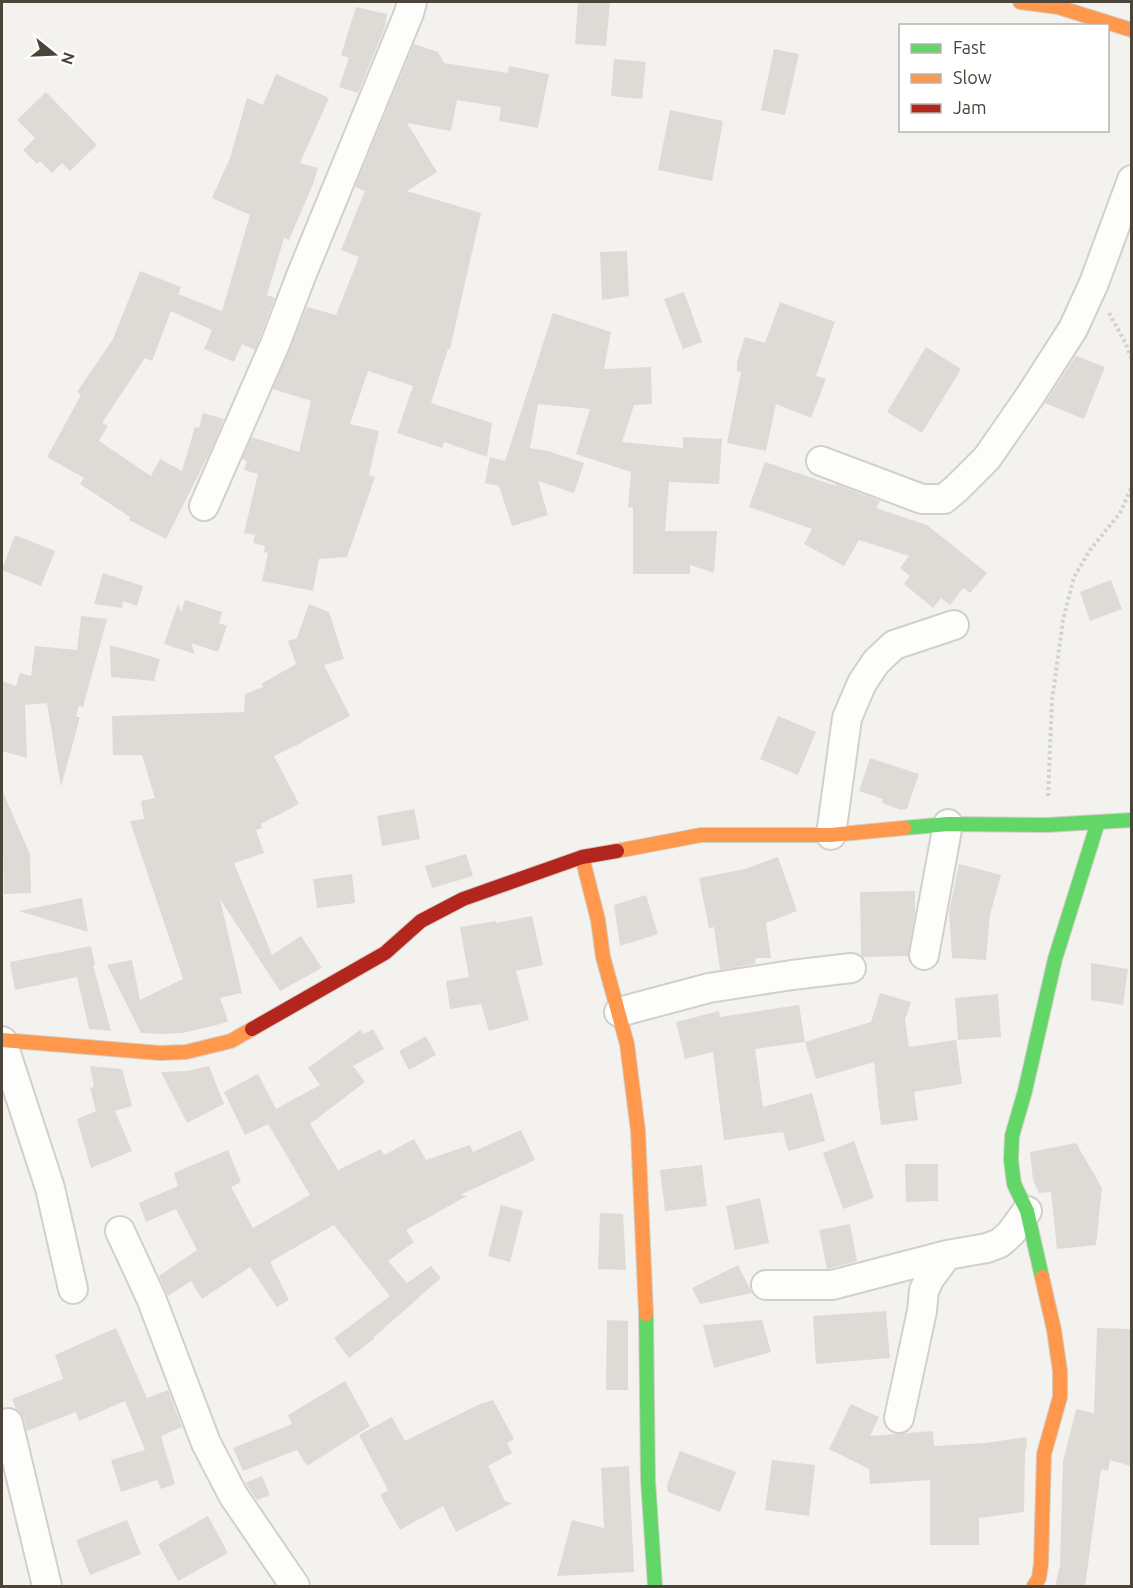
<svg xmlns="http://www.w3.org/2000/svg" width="1133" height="1588" font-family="Ubuntu,sans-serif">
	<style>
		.building { fill: #dedbd6 }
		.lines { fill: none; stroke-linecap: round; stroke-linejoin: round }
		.street-casing { stroke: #d2d0cb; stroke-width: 32 }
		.fast-casing { stroke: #d3cfc5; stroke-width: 16 }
		.slow-casing { stroke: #d3cfc5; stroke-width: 16 }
		.jam-casing { stroke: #d3cfc5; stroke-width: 16 }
		.path { stroke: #d3d2cc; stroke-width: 4; stroke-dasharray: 3 3; stroke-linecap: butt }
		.street { stroke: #fdfdfc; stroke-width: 28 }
		.fast { stroke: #63d668; stroke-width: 14 }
		.slow { stroke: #ff974d; stroke-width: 14 }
		.jam { stroke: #b3261e; stroke-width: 14 }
	</style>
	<rect width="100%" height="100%" fill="#f4f2ee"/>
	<!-- building -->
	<path class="building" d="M 578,2 L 610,2 L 606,46 L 575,44 Z
		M 356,7 L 387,14 L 385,27 L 358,93 L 339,87 L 349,58 L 341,55 Z
		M 414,44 L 438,52 L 444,63 L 508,73 L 509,66 L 549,74 L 538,128 L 499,121 L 501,107 L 457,100 L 451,131 L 407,123 L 437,172 L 407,191 L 481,213 L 450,349 L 448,349 L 431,403 L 492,423 L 487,457 L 444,442 L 442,448 L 397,433 L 413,386 L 368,371 L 350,424 L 379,431 L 369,475 L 375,477 L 347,557 L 319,559 L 313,591 L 262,581 L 268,553 L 264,552 L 265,546 L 253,543 L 255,535 L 244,533 L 258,474 L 244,470 L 247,461 L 242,459 L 252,437 L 299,452 L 311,401 L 273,389 L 307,307 L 336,315 L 359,257 L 341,250 L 365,191 L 355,187 Z
		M 774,49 L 799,54 L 785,115 L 761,110 Z
		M 614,59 L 646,62 L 642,99 L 611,96 Z
		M 276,74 L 329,98 L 300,163 L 318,168 L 313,184 L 289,240 L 284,238 L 267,295 L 275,298 L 255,350 L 242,344 L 234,362 L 204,349 L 212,330 L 171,311 L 152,361 L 145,358 L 102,423 L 108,426 L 99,441 L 151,476 L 160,459 L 182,471 L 195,427 L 199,428 L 203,413 L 224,419 L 211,450 L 166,539 L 129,520 L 130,517 L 80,484 L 84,478 L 47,457 L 81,395 L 77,392 L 113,339 L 140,271 L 181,287 L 178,294 L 222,311 L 250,215 L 212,198 L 230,158 L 247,98 L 263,105 Z
		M 46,92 L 97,145 L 70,171 L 62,163 L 52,173 L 40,161 L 37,164 L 23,150 L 35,138 L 17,120 Z
		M 670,110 L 723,121 L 712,181 L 658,170 Z
		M 627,251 L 629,296 L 602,300 L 600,252 Z
		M 684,292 L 702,342 L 683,349 L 664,299 Z
		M 780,302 L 835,322 L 816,376 L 826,379 L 811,418 L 776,404 L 766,451 L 727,443 L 741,372 L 737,371 L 737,362 L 745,337 L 765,343 Z
		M 553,313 L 611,332 L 604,369 L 651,367 L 652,404 L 634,405 L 622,442 L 683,448 L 683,437 L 722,439 L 719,484 L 669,482 L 665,531 L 717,531 L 714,573 L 690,565 L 690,574 L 633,574 L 633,508 L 628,507 L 631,472 L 576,454 L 590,409 L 538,404 L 530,448 L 548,451 L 584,463 L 574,493 L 538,481 L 548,515 L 512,526 L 499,486 L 485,483 L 490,457 L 505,461 Z
		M 926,347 L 961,369 L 922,433 L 887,412 Z
		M 1076,356 L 1105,367 L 1084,419 L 1045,403 Z
		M 765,462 L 836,486 L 836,484 L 880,501 L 876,508 L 927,525 L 987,573 L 970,593 L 963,588 L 950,605 L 941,598 L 933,608 L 904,584 L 910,576 L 900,568 L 909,556 L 859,540 L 844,566 L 804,544 L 812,529 L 749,507 Z
		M 15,535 L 55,551 L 41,586 L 2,570 Z
		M 103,573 L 143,586 L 137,606 L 123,601 L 122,608 L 94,604 Z
		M 1111,580 L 1122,609 L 1090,621 L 1080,592 Z
		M 185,600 L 222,612 L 219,623 L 227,626 L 218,652 L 191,643 L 195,654 L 164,644 L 178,604 L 181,612 Z
		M 309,604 L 329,612 L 344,659 L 324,665 L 350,716 L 303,741 L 303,742 L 274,756 L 299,804 L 261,824 L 262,828 L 256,830 L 264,853 L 234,863 L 272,955 L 301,936 L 322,968 L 280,991 L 220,899 L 242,993 L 220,998 L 228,1021 L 224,1023 L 183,1033 L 160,1034 L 141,1033 L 107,965 L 132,960 L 140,1000 L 183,979 L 130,821 L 144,819 L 141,801 L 155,798 L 142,755 L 113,755 L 112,716 L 244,712 L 245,694 L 263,687 L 261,684 L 296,664 L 288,641 L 297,638 Z
		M 81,616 L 107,619 L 83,707 L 79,706 L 76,717 L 80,717 L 61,787 L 47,703 L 25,705 L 27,758 L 2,751 L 2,681 L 16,686 L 20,673 L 31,676 L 35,646 L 77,650 Z
		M 110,645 L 160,659 L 154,681 L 111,677 Z
		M 778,716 L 816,732 L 798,775 L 760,759 Z
		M 870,758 L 919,774 L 907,809 L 901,810 L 882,803 L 883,799 L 859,791 Z
		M 2,790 L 30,854 L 31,893 L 4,894 Z
		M 414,809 L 420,839 L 382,846 L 377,816 Z
		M 466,854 L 473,876 L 432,888 L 425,866 Z
		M 778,857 L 797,911 L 766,923 L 771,958 L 756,958 L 755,964 L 720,970 L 714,927 L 709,928 L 699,878 L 745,869 Z
		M 959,864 L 1001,875 L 990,915 L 986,960 L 952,958 L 949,912 Z
		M 352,874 L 355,903 L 317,908 L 313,879 Z
		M 915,891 L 915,913 L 908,956 L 863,957 L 861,955 L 860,892 Z
		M 646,895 L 658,934 L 620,946 L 614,905 Z
		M 82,898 L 88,932 L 19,911 Z
		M 532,916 L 543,965 L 516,971 L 529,1020 L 489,1031 L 481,1004 L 450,1009 L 446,981 L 469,977 L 460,927 L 496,921 L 496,923 Z
		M 91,946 L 95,965 L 93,965 L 111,1031 L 89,1029 L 77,977 L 15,990 L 10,962 Z
		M 1091,963 L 1128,969 L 1123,1005 L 1091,1000 Z
		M 880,993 L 911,1002 L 905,1020 L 909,1047 L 956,1040 L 962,1084 L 914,1092 L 918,1120 L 881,1125 L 874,1062 L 816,1079 L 805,1042 L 871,1022 Z
		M 998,994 L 1001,1037 L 958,1040 L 955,998 Z
		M 799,1005 L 805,1042 L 755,1049 L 763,1107 L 812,1093 L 825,1141 L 788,1151 L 783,1132 L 724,1140 L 713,1052 L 685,1059 L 676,1022 L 719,1011 L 720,1017 Z
		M 373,1029 L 384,1049 L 353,1066 L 365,1082 L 310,1124 L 338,1170 L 381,1149 L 384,1155 L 414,1139 L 426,1160 L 470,1145 L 473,1152 L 521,1130 L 535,1160 L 460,1195 L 467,1196 L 406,1230 L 414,1242 L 388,1261 L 407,1283 L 431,1266 L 441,1278 L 374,1337 L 375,1338 L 349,1358 L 334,1338 L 390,1296 L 334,1225 L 270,1262 L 289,1300 L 277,1307 L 250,1267 L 202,1299 L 191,1281 L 168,1296 L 159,1276 L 197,1250 L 176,1209 L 146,1222 L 139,1203 L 178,1186 L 174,1173 L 228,1150 L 241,1182 L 231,1187 L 253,1228 L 310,1195 L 268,1124 L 245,1135 L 224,1092 L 258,1074 L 276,1109 L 320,1085 L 308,1068 L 360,1030 L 364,1034 Z
		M 426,1036 L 436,1055 L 409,1070 L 399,1051 Z
		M 90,1066 L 122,1069 L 132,1106 L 115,1111 L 132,1151 L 91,1168 L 77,1119 L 96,1111 L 90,1088 L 94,1087 Z
		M 209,1066 L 224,1104 L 187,1123 L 161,1072 L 187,1071 Z
		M 854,1141 L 874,1198 L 843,1209 L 823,1153 Z
		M 1076,1143 L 1102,1188 L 1096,1245 L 1057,1249 L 1051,1192 L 1039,1193 L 1033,1180 L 1030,1152 Z
		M 905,1164 L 938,1164 L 938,1201 L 906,1202 Z
		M 702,1165 L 707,1206 L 665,1211 L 660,1170 Z
		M 760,1198 L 769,1243 L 735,1250 L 726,1206 Z
		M 501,1205 L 523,1211 L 510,1262 L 488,1256 Z
		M 600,1213 L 623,1214 L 626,1270 L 598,1269 Z
		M 850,1224 L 857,1261 L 827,1269 L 819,1230 Z
		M 738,1265 L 752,1293 L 700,1304 L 692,1288 Z
		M 886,1311 L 890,1358 L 816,1364 L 813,1316 Z
		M 607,1320 L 628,1321 L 628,1390 L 606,1390 Z
		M 762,1320 L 771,1352 L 714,1368 L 703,1325 Z
		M 116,1328 L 147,1398 L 168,1390 L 182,1427 L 161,1436 L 175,1484 L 161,1489 L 157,1480 L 121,1492 L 111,1460 L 145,1450 L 125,1401 L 79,1421 L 76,1412 L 27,1431 L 24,1419 L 20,1412 L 16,1409 L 12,1399 L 63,1379 L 55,1355 Z
		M 1097,1328 L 1131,1329 L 1131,1466 L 1110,1460 L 1108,1471 L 1101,1469 L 1085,1587 L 1055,1587 L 1060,1565 L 1063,1462 L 1076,1409 L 1094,1413 Z
		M 345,1381 L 370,1426 L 307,1466 L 297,1450 L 243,1471 L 233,1448 L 292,1424 L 288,1415 Z
		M 493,1400 L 514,1439 L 507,1443 L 512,1453 L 488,1466 L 505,1501 L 512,1503 L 456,1532 L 443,1506 L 400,1530 L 380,1495 L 388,1490 L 359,1435 L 392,1417 L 405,1441 L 480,1404 Z
		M 851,1404 L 879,1417 L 870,1436 L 933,1431 L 934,1446 L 985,1443 L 1026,1437 L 1027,1446 L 1025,1453 L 1024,1512 L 979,1518 L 979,1545 L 930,1545 L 930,1480 L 870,1484 L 869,1469 L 829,1449 Z
		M 680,1451 L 736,1472 L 720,1512 L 668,1492 L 667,1485 Z
		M 772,1460 L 815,1465 L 809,1516 L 765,1510 Z
		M 629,1466 L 634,1572 L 557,1576 L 572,1520 L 604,1528 L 601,1468 Z
		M 262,1476 L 270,1495 L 257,1500 L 245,1483 Z
		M 208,1516 L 228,1553 L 178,1581 L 158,1544 Z
		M 127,1520 L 141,1554 L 90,1575 L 76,1540 Z"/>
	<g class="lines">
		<!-- street casing -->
		<g class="street-casing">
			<path id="street" d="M 821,461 L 922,499 L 944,499 L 957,488 L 987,458 L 1030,396 L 1073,329 L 1094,283 L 1132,180
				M 204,506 L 275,344 L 301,276 L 409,13 L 412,2
				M 831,835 L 847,718 L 862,683 L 876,662 L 894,645 L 954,625
				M 924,955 L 948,824
				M 619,1012 L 709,988 L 792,975 L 851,968
				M 2,1041 L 50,1188 L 73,1289
				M 120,1231 L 151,1298 L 206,1443 L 233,1495 L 295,1586
				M 766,1285 L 832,1285 L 947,1255 L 987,1248 L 1000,1243 L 1011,1233 L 1027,1211
				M 899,1418 L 922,1311 L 924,1290 L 930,1278 L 947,1255
				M 8,1423 L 47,1586"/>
		</g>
		<!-- fast casing -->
		<g class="fast-casing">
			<path id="fast" d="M 904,828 L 948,824 L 1047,825 L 1132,820
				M 1042,1277 L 1027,1211 L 1014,1184 L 1011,1160 L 1012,1136 L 1025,1091 L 1055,959 L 1098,822
				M 646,1314 L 648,1480 L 655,1586"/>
		</g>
		<!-- slow casing -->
		<g class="slow-casing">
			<path id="slow" d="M 1020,2 L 1058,7 L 1132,30
				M 617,851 L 701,835 L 831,835 L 904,828
				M 582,857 L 598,920 L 603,957 L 627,1044 L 638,1131 L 646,1314
				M 2,1040 L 160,1053 L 186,1052 L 231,1041 L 252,1029
				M 1034,1586 L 1039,1578 L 1041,1564 L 1044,1454 L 1060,1397 L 1060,1371 L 1054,1330 L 1042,1277"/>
		</g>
		<!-- jam casing -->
		<g class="jam-casing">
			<path id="jam" d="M 252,1029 L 385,953 L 421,921 L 463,899 L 582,857 L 617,851"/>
		</g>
		<!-- path -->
		<path class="path" d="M 1109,313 L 1126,344 L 1132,360
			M 1048,796 L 1052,701 L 1063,620 L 1074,577 L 1090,550 L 1120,513 L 1132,486"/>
		<!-- street -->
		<use href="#street" class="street"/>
		<!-- fast -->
		<use href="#fast" class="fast"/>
		<!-- slow -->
		<use href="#slow" class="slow"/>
		<!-- jam -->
		<use href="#jam" class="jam"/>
	</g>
	<!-- border -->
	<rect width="1133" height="1588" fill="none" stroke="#4b4439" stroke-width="6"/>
	<!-- legend -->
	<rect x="899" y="24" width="210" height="108" fill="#ffffff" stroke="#b7b4b0" stroke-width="1.5"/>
	<rect x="911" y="44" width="30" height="9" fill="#63d668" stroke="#b7b4b0" stroke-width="1.5"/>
	<text x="953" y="54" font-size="18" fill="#4b4439">Fast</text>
	<rect x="911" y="74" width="30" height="9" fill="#ff974d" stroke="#b7b4b0" stroke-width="1.5"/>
	<text x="953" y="84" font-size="18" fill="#4b4439">Slow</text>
	<rect x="911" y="104" width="30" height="9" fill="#b3261e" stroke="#b7b4b0" stroke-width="1.5"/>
	<text x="953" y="114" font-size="18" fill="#4b4439">Jam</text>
	<!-- north arrow -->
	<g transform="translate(54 54) rotate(108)" stroke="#ffffff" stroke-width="4.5" paint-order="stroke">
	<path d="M0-4.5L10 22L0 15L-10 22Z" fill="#4b4439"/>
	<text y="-9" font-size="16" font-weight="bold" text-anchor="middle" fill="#4b4439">N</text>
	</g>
</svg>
